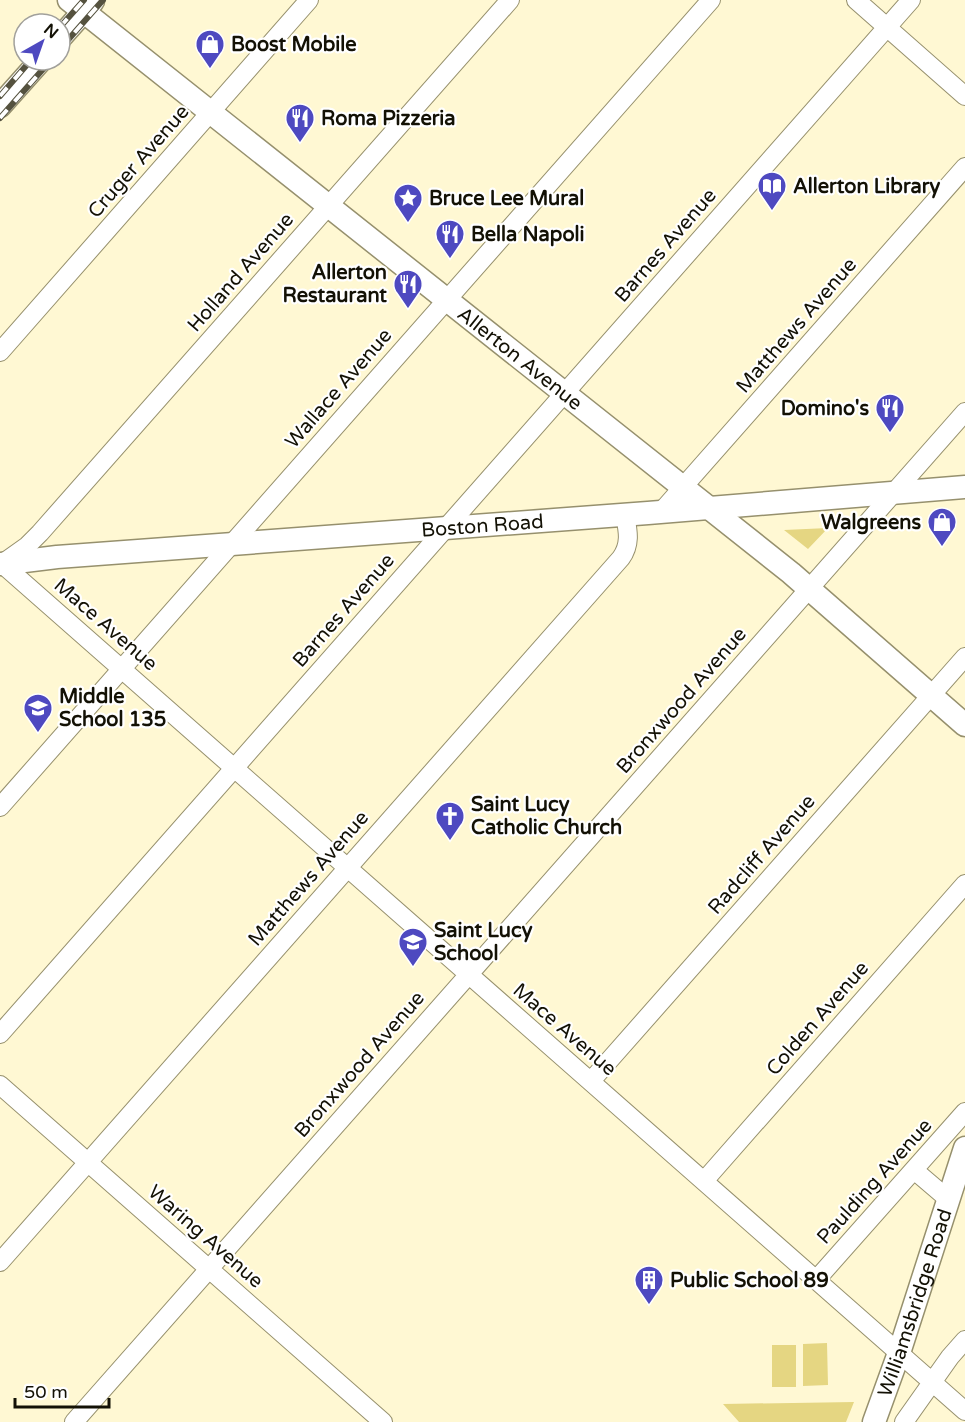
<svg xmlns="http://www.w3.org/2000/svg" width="965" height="1422" font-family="'Varela Round',sans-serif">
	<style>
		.green { fill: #e5d682 }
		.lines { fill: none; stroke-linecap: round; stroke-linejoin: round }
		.minor-casing { stroke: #96906d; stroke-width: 20 }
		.major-casing { stroke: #96906d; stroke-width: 25 }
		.minor { stroke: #fff; stroke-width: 18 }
		.major { stroke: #fff; stroke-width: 22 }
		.rail-casing { stroke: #55523f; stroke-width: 6 }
		.rail { stroke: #fff; stroke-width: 4; stroke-dasharray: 11; stroke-linecap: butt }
		.labels { text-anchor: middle; stroke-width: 4.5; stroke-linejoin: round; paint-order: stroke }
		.poi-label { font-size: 20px; font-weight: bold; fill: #131105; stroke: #fff; text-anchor: start }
		.street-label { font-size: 20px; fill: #131105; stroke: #fff }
	</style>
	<rect width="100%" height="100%" fill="#fff8d3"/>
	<!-- green -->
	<path class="green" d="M 828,528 L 808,549 L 784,530 Z
		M 827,1343 L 828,1385 L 803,1386 L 803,1344 Z
		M 772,1345 L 796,1345 L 796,1387 L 772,1387 Z
		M 854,1402 L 846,1422 L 739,1422 L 723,1404 Z"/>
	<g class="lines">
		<!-- minor casing -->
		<g class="minor-casing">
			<path id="minor" d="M 856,0 L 965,96
				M 0,352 L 309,0
				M 661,512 L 965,167
				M 0,562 L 965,1411
				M 2,564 L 27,546 L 40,533 L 510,0
				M 0,807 L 711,0
				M 0,1034 L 911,0
				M 591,1081 L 965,657
				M 0,1085 L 383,1422
				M 914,1170 L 948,1199
				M 704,1181 L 965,884
				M 0,1262 L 621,558 C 631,544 628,531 625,515
				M 816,1280 L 965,1112
				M 74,1422 L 965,412
				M 904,1422 L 950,1357 L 965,1340"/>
		</g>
		<!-- major casing -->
		<g class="major-casing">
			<g id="major">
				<path id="s1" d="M 69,0 L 791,573 L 965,725"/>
				<path d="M 60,38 L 93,1"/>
				<path d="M 0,106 L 41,60"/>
				<path id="s2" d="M 0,564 L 57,557 L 648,513 L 965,487"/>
				<path id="s3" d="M 874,1422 L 899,1353 L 965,1148"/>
			</g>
		</g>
		<!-- minor -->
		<use href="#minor" class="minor"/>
		<!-- major -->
		<use href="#major" class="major"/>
		<!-- rail casing -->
		<g class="rail-casing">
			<path id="rail" d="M 60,27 L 84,0
				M 60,49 L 103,0
				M 0,96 L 31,60
				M 0,118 L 51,60"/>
		</g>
		<!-- rail -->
		<use href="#rail" class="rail"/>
	</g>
	<!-- icons -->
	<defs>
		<g id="shop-pin" transform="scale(1.5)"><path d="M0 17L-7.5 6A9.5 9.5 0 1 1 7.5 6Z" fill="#4e49c0" stroke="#fff"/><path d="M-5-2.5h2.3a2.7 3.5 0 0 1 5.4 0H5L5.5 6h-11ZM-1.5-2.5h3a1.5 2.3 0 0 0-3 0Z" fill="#fff"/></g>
		<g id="restaurant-pin" transform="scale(1.5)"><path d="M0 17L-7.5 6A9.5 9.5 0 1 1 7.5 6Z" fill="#4e49c0" stroke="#fff"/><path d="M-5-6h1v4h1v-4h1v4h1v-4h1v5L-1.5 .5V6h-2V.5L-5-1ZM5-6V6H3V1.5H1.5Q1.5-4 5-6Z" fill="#fff"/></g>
		<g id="library-pin" transform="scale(1.5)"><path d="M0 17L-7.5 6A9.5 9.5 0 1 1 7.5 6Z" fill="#4e49c0" stroke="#fff"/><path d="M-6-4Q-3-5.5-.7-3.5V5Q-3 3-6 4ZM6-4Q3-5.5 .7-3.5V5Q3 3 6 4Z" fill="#fff"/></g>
		<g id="sight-pin" transform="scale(1.5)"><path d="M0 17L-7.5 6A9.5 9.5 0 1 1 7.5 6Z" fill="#4e49c0" stroke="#fff"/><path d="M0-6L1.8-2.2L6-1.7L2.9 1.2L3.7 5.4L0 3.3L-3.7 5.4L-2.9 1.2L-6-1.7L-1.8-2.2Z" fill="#fff"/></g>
		<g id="school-pin" transform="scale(1.5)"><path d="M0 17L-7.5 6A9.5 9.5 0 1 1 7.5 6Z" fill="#4e49c0" stroke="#fff"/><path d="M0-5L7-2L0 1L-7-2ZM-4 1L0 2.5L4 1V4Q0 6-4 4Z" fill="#fff"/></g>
		<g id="church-pin" transform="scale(1.5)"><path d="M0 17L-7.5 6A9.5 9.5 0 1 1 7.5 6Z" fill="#4e49c0" stroke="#fff"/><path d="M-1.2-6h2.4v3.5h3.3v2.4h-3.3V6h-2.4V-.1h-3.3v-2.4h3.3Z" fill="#fff"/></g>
		<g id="building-pin" transform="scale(1.5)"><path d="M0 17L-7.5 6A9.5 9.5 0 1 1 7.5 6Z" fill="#4e49c0" stroke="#fff"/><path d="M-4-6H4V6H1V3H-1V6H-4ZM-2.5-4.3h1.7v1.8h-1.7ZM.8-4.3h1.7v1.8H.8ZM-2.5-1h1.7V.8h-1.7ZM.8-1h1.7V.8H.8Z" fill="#fff"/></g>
	</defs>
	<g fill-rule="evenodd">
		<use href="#shop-pin" x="210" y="44"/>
		<use href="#restaurant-pin" x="300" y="118"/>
		<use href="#library-pin" x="772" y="186"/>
		<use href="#sight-pin" x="408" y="198"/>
		<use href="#restaurant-pin" x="450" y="234"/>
		<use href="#restaurant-pin" x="408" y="284"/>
		<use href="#restaurant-pin" x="890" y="408"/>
		<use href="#shop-pin" x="942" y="522"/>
		<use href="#school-pin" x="38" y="708"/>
		<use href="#church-pin" x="450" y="816"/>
		<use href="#school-pin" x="413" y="942"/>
		<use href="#building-pin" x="649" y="1280"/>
	</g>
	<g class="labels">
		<!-- poi labels -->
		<g class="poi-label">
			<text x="231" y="51">Boost Mobile</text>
			<text x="321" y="125">Roma Pizzeria</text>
			<text x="793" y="193">Allerton Library</text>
			<text x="429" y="205">Bruce Lee Mural</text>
			<text x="471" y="241">Bella Napoli</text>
			<text x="387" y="279" text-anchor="end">Allerton<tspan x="387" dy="23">Restaurant</tspan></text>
			<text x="869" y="415" text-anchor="end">Domino's</text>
			<text x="921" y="529" text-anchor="end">Walgreens</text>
			<text x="59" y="703">Middle<tspan x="59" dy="23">School 135</tspan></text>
			<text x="471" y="811">Saint Lucy<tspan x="471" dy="23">Catholic Church</tspan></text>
			<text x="434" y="937">Saint Lucy<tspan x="434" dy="23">School</tspan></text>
			<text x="670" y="1287">Public School 89</text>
		</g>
		<!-- street labels -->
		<g class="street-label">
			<text transform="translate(138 161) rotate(-49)" y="7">Cruger Avenue</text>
			<text transform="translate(665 245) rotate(-49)" y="7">Barnes Avenue</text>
			<text transform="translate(240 272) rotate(-49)" y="7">Holland Avenue</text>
			<text transform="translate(796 325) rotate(-49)" y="7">Matthews Avenue</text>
			<text dy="7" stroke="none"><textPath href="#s1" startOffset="576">Allerton Avenue</textPath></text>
			<text transform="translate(338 388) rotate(-49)" y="7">Wallace Avenue</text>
			<text dy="7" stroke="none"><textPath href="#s2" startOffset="484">Boston Road</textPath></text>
			<text transform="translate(343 610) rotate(-49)" y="7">Barnes Avenue</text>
			<text transform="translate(106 624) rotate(41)" y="7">Mace Avenue</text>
			<text transform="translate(681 700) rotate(-49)" y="7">Bronxwood Avenue</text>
			<text transform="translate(761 854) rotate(-49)" y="7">Radcliff Avenue</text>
			<text transform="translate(308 878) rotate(-49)" y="7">Matthews Avenue</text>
			<text transform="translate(817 1018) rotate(-49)" y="7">Colden Avenue</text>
			<text transform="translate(565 1029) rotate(41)" y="7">Mace Avenue</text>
			<text transform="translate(359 1064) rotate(-49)" y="7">Bronxwood Avenue</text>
			<text transform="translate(874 1181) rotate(-48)" y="7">Paulding Avenue</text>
			<text transform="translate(206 1236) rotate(41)" y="7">Waring Avenue</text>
			<text dy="7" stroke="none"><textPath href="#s3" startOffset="126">Williamsbridge Road</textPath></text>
		</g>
	</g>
	<!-- north arrow -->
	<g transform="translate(42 42) rotate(40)"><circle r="28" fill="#ffffff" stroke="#a1a09b" stroke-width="1.5"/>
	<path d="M0-4.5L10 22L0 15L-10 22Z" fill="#4e49c0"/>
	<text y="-9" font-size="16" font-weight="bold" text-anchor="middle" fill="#131105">N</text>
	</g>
	<!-- scale -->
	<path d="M15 1398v9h94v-9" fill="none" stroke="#131105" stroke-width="3"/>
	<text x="24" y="1398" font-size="18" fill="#131105" stroke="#ffffff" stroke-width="4.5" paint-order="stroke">50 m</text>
</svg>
